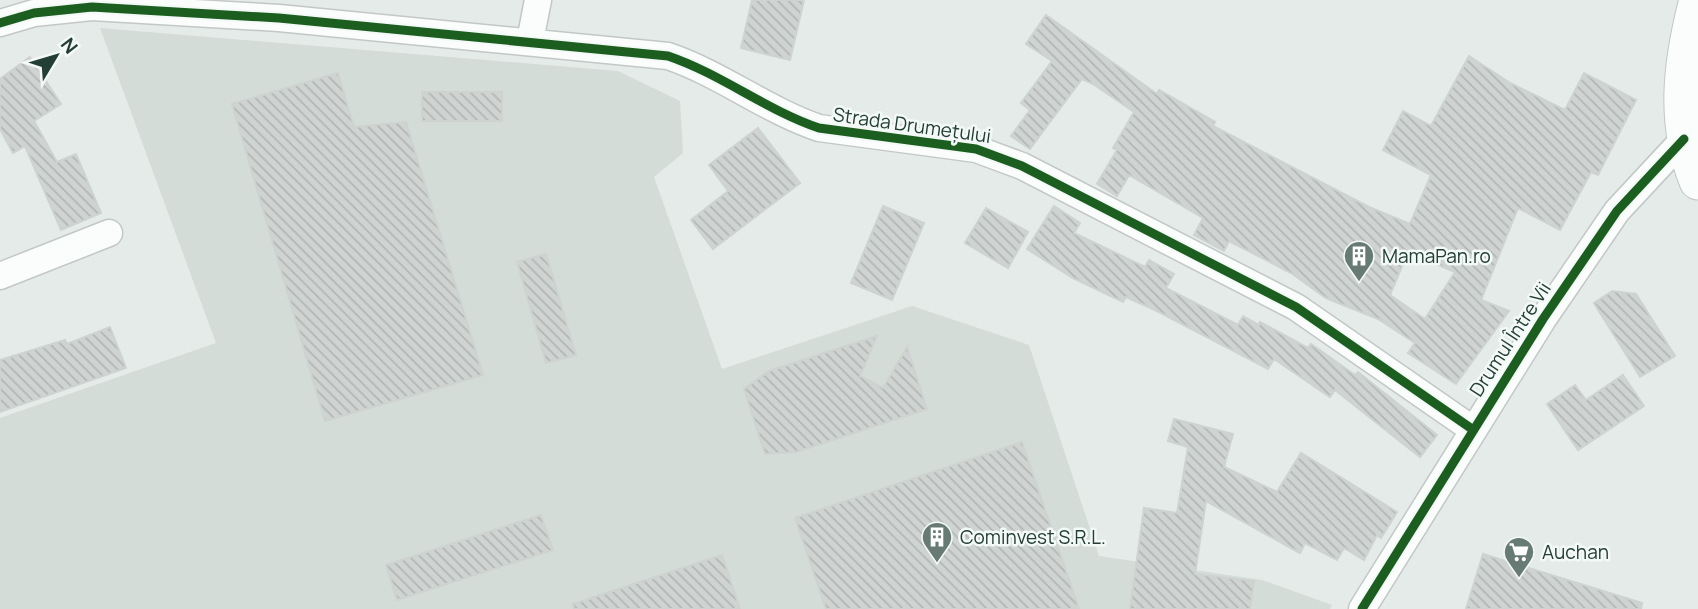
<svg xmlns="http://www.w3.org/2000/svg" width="1698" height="609" font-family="Manrope,sans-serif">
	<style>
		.built { fill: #d3dcd7 }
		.building { fill: url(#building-back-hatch); stroke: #ced3d1; stroke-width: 2; fill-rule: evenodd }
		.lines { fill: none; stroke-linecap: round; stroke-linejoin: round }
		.street-casing { stroke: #c2c8c5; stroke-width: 29 }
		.secondary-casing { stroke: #c0c8c5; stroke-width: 39 }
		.street { stroke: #fbfcfc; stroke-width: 26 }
		.secondary { stroke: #fbfcfc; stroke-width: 37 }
		.cycleway-casing { stroke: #f3f9f6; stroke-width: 13 }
		.cycleway { stroke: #1b5e20; stroke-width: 9 }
		.labels { text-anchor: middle; stroke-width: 5; stroke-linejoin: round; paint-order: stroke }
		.street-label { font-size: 19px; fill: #233e35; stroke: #f3f9f6 }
		.poi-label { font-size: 19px; fill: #233e35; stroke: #f3f9f6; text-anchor: start }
	</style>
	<defs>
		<pattern id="building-back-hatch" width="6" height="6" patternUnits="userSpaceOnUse" patternTransform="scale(1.75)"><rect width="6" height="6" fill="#cfd4d2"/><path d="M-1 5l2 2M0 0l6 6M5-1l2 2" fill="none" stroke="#b1b7b5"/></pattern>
	</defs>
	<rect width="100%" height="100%" fill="#e5ebe8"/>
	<!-- built -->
	<path class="built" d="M 100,28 L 618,71 L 680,101 L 683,153 L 654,177 L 722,369 L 912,306 L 1029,345 L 1099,556 L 1262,580 L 1332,605 L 1330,609 L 0,609 L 0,418 L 216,343 Z"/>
	<!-- building -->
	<path class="building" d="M 752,0 L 804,0 L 790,60 L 741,48 Z
		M 1046,15 L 1157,94 L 1159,90 L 1215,122 L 1213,126 L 1369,207 L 1410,224 L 1431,175 L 1383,150 L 1403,111 L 1431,126 L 1469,56 L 1510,83 L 1565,110 L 1584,73 L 1636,100 L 1598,175 L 1591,172 L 1560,230 L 1518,208 L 1481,300 L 1509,311 L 1456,384 L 1408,353 L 1415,343 L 1378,319 L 1326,298 L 1291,273 L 1229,241 L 1224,251 L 1194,235 L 1203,218 L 1129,175 L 1117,196 L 1097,184 L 1117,150 L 1113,148 L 1134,112 L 1093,84 L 1082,79 L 1030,149 L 1011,136 L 1030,110 L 1021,103 L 1052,61 L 1026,44 ZM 1408,252 L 1455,272 L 1425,319 L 1390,295 Z
		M 30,57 L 61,104 L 34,121 L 57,162 L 76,154 L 101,213 L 61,230 L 25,146 L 13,153 L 0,129 L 0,79 Z
		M 338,73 L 354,127 L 406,122 L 483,375 L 325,421 L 232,104 Z
		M 422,92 L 502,92 L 502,121 L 422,121 Z
		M 758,128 L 800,183 L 713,249 L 691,220 L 728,191 L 709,165 Z
		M 883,206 L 924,223 L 892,300 L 851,283 Z
		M 1054,206 L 1080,223 L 1074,233 L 1145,267 L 1149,260 L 1174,274 L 1166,288 L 1238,325 L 1243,316 L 1259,325 L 1260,322 L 1308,348 L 1311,344 L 1355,375 L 1358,372 L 1437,435 L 1420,457 L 1335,390 L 1330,397 L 1274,359 L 1268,369 L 1155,310 L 1126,297 L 1123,302 L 1073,278 L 1027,249 Z
		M 986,208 L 1028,232 L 1008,268 L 965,243 Z
		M 546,254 L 576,355 L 546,363 L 517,262 Z
		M 1612,291 L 1636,294 L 1675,356 L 1640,377 L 1594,303 Z
		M 110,327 L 126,368 L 0,412 L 0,360 L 65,340 L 67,344 Z
		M 877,336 L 860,376 L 883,388 L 907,347 L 927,409 L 796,452 L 765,454 L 744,389 L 769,371 Z
		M 1623,375 L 1644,406 L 1578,450 L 1547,404 L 1575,385 L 1586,400 Z
		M 1174,419 L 1233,434 L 1224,467 L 1277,492 L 1301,453 L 1397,512 L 1381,538 L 1377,535 L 1364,560 L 1344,548 L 1337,560 L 1305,543 L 1300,553 L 1206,501 L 1195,574 L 1254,581 L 1250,609 L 1130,609 L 1144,508 L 1177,513 L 1188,447 L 1168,441 Z
		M 1022,442 L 1079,609 L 826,609 L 795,518 Z
		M 541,515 L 553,550 L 397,600 L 386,565 Z
		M 1483,554 L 1642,603 L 1641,609 L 1466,609 Z
		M 722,555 L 740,609 L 574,609 L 573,604 Z"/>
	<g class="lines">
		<!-- street casing -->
		<g class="street-casing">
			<path id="street" d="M 0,23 L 34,13 L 92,7 L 279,18 L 668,56 C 721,74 766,110 819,128 L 976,149 L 1022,166 L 1296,307 L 1472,429
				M 530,41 L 538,0
				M 0,276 L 109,233
				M 1362,609 L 1543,319 L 1617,211 L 1684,139"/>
		</g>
		<!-- secondary casing -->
		<g class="secondary-casing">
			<path id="secondary" d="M 1698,0 C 1682,61 1674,121 1698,181"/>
		</g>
		<!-- street -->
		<use href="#street" class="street"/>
		<!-- secondary -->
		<use href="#secondary" class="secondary"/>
		<!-- cycleway casing -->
		<g class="cycleway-casing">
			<path id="cycleway" d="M 0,23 L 34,13 L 92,7 L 279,18 L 668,56 C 721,74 766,110 819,128 L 976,149 L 1022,166 L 1296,307 L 1472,429
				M 1362,609 L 1543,319 L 1617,211 L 1684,139"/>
		</g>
		<!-- cycleway -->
		<use href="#cycleway" class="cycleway"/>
	</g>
	<!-- icons -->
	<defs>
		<g id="building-pin" transform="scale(1.575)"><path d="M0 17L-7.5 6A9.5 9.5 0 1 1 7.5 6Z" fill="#677b74" stroke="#f3f9f6"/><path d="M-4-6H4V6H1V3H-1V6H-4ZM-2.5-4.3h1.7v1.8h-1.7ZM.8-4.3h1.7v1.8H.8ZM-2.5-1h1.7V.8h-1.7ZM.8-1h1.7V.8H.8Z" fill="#fff"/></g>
		<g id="supermarket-pin" transform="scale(1.575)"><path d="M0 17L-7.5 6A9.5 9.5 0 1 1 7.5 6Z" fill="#677b74" stroke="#f3f9f6"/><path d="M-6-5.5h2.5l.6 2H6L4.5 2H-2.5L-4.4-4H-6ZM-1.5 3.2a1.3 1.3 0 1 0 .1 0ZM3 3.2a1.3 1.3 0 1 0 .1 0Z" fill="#fff"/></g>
	</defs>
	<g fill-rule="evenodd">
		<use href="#building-pin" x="1359" y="256"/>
		<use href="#building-pin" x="937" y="537"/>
		<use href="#supermarket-pin" x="1519" y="552"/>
	</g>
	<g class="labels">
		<!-- street labels -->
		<g class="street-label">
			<text transform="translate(912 125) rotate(8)" y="7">Strada Drumețului</text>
			<text transform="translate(1510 339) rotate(-57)" y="7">Drumul Între Vii</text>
		</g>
		<!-- poi labels -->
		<g class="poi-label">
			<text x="1382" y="263">MamaPan.ro</text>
			<text x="960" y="544">Cominvest S.R.L.</text>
			<text x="1542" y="559">Auchan</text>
		</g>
	</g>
	<!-- north arrow -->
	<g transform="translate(56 56) rotate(52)" stroke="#f3f9f6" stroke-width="5" paint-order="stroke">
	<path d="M0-5L12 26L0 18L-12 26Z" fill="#233e35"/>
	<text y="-10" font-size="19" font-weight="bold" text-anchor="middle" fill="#233e35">N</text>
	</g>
</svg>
